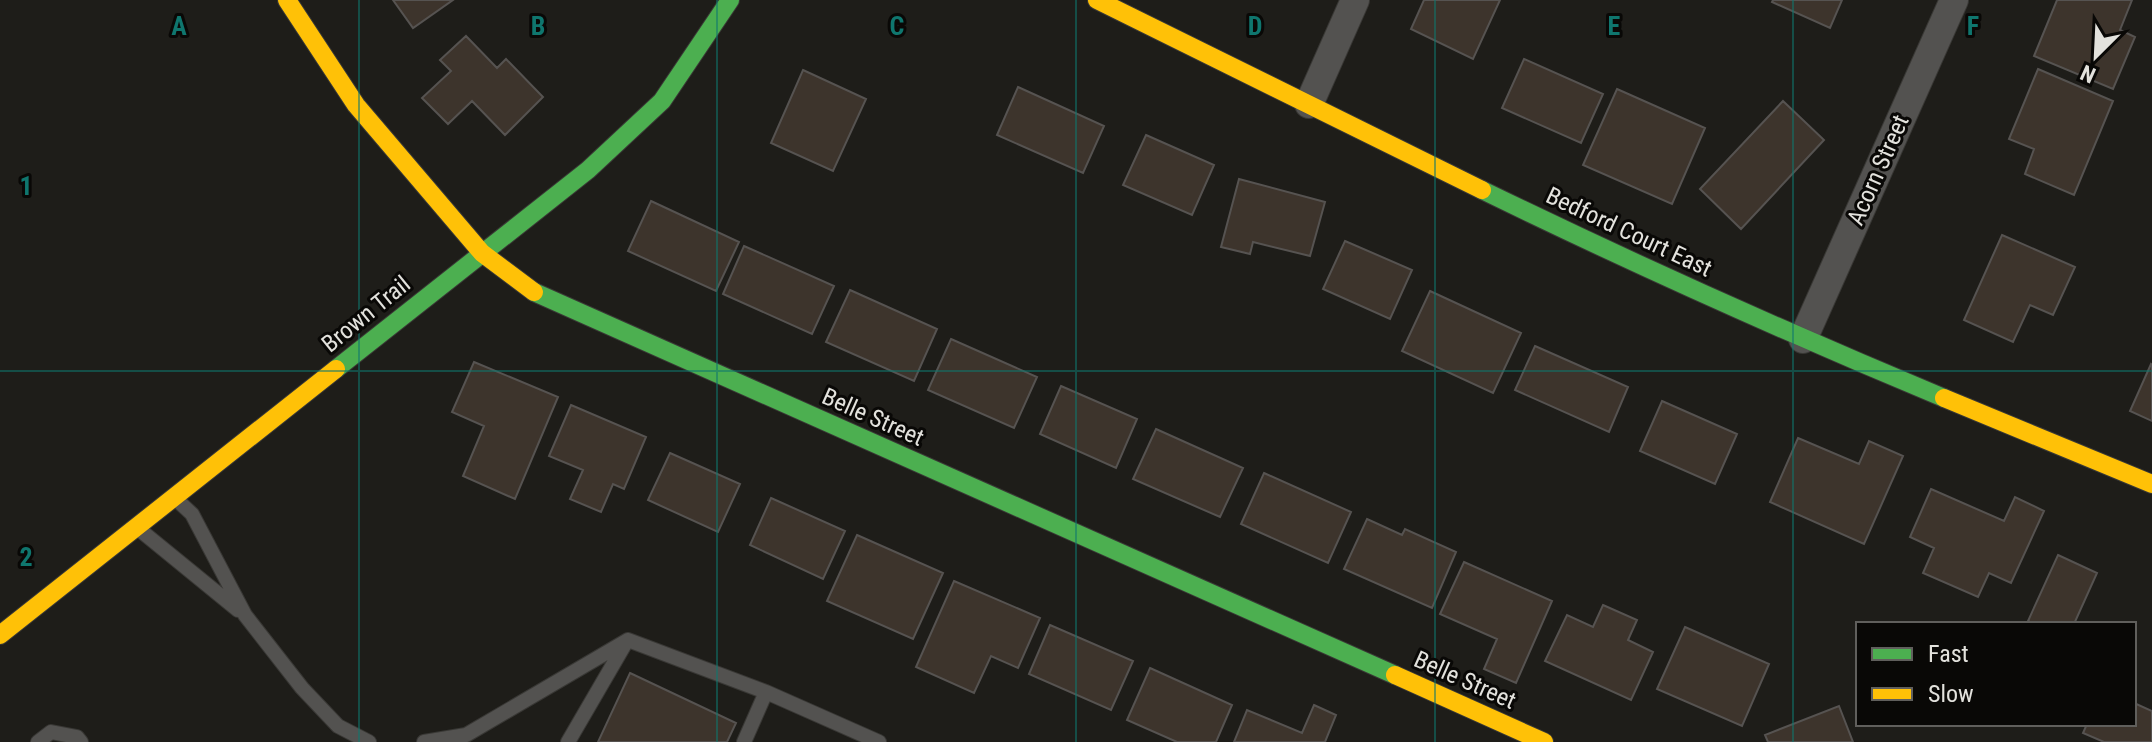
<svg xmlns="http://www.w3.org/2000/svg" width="2152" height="742" font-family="'Roboto Condensed',sans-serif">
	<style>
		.building { fill: #3d342c; stroke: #565351; stroke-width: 2 }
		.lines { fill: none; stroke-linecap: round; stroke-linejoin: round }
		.lane-casing { stroke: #393835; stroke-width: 16 }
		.street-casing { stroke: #393835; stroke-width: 30 }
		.fast-casing { stroke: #393835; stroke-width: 20 }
		.slow-casing { stroke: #393835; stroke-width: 20 }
		.lane { stroke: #535250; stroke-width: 14 }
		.street { stroke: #535250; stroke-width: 28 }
		.fast { stroke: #4caf50; stroke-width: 18 }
		.slow { stroke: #ffc107; stroke-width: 18 }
		.grid { fill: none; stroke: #0f766e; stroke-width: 2; stroke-opacity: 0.55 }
		.labels { text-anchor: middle; stroke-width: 6; stroke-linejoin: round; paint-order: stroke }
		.street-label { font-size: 24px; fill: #e3e2dd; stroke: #090806 }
		.grid-label { font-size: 26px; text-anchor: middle; font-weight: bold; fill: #0f766e; stroke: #090806; stroke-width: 6; stroke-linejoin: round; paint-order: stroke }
	</style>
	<rect width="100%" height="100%" fill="#1e1d19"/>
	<!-- building -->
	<path class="building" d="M 393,0 L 453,0 L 413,28 Z
		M 1424,0 L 1500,0 L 1473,59 L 1411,29 Z
		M 1773,0 L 1842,0 L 1830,28 L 1772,2 Z
		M 2057,0 L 2132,0 L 2120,30 L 2135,37 L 2113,89 L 2034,56 Z
		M 466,36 L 497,68 L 506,59 L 543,97 L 505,135 L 472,101 L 448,124 L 422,98 L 451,71 L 440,60 Z
		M 1524,59 L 1603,94 L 1581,143 L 1502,108 Z
		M 2038,69 L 2113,101 L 2074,195 L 2025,174 L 2034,149 L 2009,139 Z
		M 803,70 L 866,99 L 833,171 L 771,143 Z
		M 1018,87 L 1104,126 L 1083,173 L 997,135 Z
		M 1617,89 L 1705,128 L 1672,204 L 1583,165 Z
		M 1783,101 L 1824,140 L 1741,229 L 1700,189 Z
		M 1146,135 L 1214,165 L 1192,215 L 1123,185 Z
		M 1239,179 L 1325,202 L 1310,256 L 1253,242 L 1250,254 L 1221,247 Z
		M 651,201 L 739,242 L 716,291 L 628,251 Z
		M 2002,235 L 2075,267 L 2053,315 L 2030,305 L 2013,342 L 1964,320 Z
		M 1345,241 L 1412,270 L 1390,319 L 1323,289 Z
		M 744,246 L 834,286 L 812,334 L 723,294 Z
		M 850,290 L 937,329 L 914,381 L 826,342 Z
		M 1430,291 L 1521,333 L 1493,393 L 1402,351 Z
		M 951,339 L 1037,377 L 1014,428 L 928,390 Z
		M 1535,346 L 1628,387 L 1609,432 L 1515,390 Z
		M 474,362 L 558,397 L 515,499 L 463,476 L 484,426 L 452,412 Z
		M 2151,364 L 2152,365 L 2152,421 L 2130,411 Z
		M 1061,386 L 1137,419 L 1116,468 L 1040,434 Z
		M 1662,401 L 1737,434 L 1715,484 L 1640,451 Z
		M 571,405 L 646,437 L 624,489 L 613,484 L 601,512 L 570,499 L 583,470 L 549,456 Z
		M 1156,429 L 1243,468 L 1220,517 L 1133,479 Z
		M 1798,438 L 1859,464 L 1869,441 L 1903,456 L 1864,544 L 1770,502 Z
		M 670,453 L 740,484 L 718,532 L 648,500 Z
		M 1264,473 L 1351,512 L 1328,563 L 1241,524 Z
		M 1931,489 L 2004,521 L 2015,497 L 2044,511 L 2011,583 L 1989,573 L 1978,597 L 1923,573 L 1934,548 L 1910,537 Z
		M 771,498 L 845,531 L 823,579 L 750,545 Z
		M 1367,519 L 1402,535 L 1405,529 L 1456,552 L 1432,608 L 1344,569 Z
		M 857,535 L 943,573 L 913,639 L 827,601 Z
		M 2058,555 L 2097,573 L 2074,624 L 2034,624 L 2028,621 Z
		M 1464,562 L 1552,601 L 1516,683 L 1484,669 L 1497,639 L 1440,614 Z
		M 954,581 L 1040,618 L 1018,668 L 991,656 L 974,693 L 916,667 Z
		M 1603,605 L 1637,620 L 1628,640 L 1653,652 L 1631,700 L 1545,661 L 1567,615 L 1593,627 Z
		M 1050,625 L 1133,661 L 1111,710 L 1029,674 Z
		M 1685,627 L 1769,664 L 1742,726 L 1657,689 Z
		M 1150,668 L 1232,705 L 1216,742 L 1177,742 L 1127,720 Z
		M 630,673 L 736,723 L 727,742 L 598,742 Z
		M 2134,703 L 2152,711 L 2152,742 L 2104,742 L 2083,733 L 2087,724 L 2134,724 Z
		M 1314,705 L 1336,715 L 1325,742 L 1234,742 L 1247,710 L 1302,733 Z
		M 1839,706 L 1853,742 L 1768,742 L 1765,735 Z"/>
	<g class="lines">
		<!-- lane casing -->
		<g class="lane-casing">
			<path id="lane" d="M 176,499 L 192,514 L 245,615 L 302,688 L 338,726 L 369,742
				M 140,530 L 238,610
				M 628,640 L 766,692 L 879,742
				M 38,742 L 51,732 L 77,737 L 81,742
				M 424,742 L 466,735 L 628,640
				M 568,742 L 625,644
				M 744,742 L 766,692"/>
		</g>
		<!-- street casing -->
		<g class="street-casing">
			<path id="street" d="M 1309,104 L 1355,0
				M 1803,339 L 1954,0"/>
		</g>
		<!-- fast casing -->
		<g class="fast-casing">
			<path id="fast" d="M 1482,190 C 1634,264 1788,333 1944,398
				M 534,292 L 1395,675
				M 336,369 L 588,170 L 662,101 L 730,0"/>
		</g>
		<!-- slow casing -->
		<g class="slow-casing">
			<path id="slow" d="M 287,0 L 356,105 L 482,253 L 534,292
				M 1097,0 L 1482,190
				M 1944,398 L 2152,484
				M 0,635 L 336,369
				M 1395,675 L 1544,742"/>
		</g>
		<!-- lane -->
		<use href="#lane" class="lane"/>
		<!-- street -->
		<use href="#street" class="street"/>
		<!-- fast -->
		<use href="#fast" class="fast"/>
		<!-- slow -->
		<use href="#slow" class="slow"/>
	</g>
	<!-- grid -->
	<path class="grid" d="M 359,0 L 359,742M 717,0 L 717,742M 1076,0 L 1076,742M 1435,0 L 1435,742M 1793,0 L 1793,742M 0,371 L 2152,371"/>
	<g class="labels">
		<!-- street labels -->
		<g class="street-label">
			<text transform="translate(1878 170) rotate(-66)" y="8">Acorn Street</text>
			<text transform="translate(1629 232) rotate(25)" y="8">Bedford Court East</text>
			<text transform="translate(366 314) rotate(-39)" y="8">Brown Trail</text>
			<text transform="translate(873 417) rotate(24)" y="8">Belle Street</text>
			<text transform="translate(1465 680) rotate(24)" y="8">Belle Street</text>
		</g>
	</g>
	<g class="grid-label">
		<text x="179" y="35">A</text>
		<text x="538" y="35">B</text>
		<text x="897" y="35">C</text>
		<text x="1255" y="35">D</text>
		<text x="1614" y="35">E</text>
		<text x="1973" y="35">F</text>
		<text x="26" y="195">1</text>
		<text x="26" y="566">2</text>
	</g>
	<!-- legend -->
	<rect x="1856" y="622" width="280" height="104" fill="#090806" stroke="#605f5c" stroke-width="2"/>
	<rect x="1872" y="648" width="40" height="12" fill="#4caf50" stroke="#605f5c" stroke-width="2"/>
	<text x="1928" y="662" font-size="24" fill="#e3e2dd">Fast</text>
	<rect x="1872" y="688" width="40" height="12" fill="#ffc107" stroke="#605f5c" stroke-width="2"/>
	<text x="1928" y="702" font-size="24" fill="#e3e2dd">Slow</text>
	<!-- north arrow -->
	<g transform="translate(2096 56) rotate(204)" stroke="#090806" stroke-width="6" paint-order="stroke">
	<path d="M0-6L14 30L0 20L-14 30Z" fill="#e3e2dd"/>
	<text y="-12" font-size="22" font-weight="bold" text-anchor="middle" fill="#e3e2dd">N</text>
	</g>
</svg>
